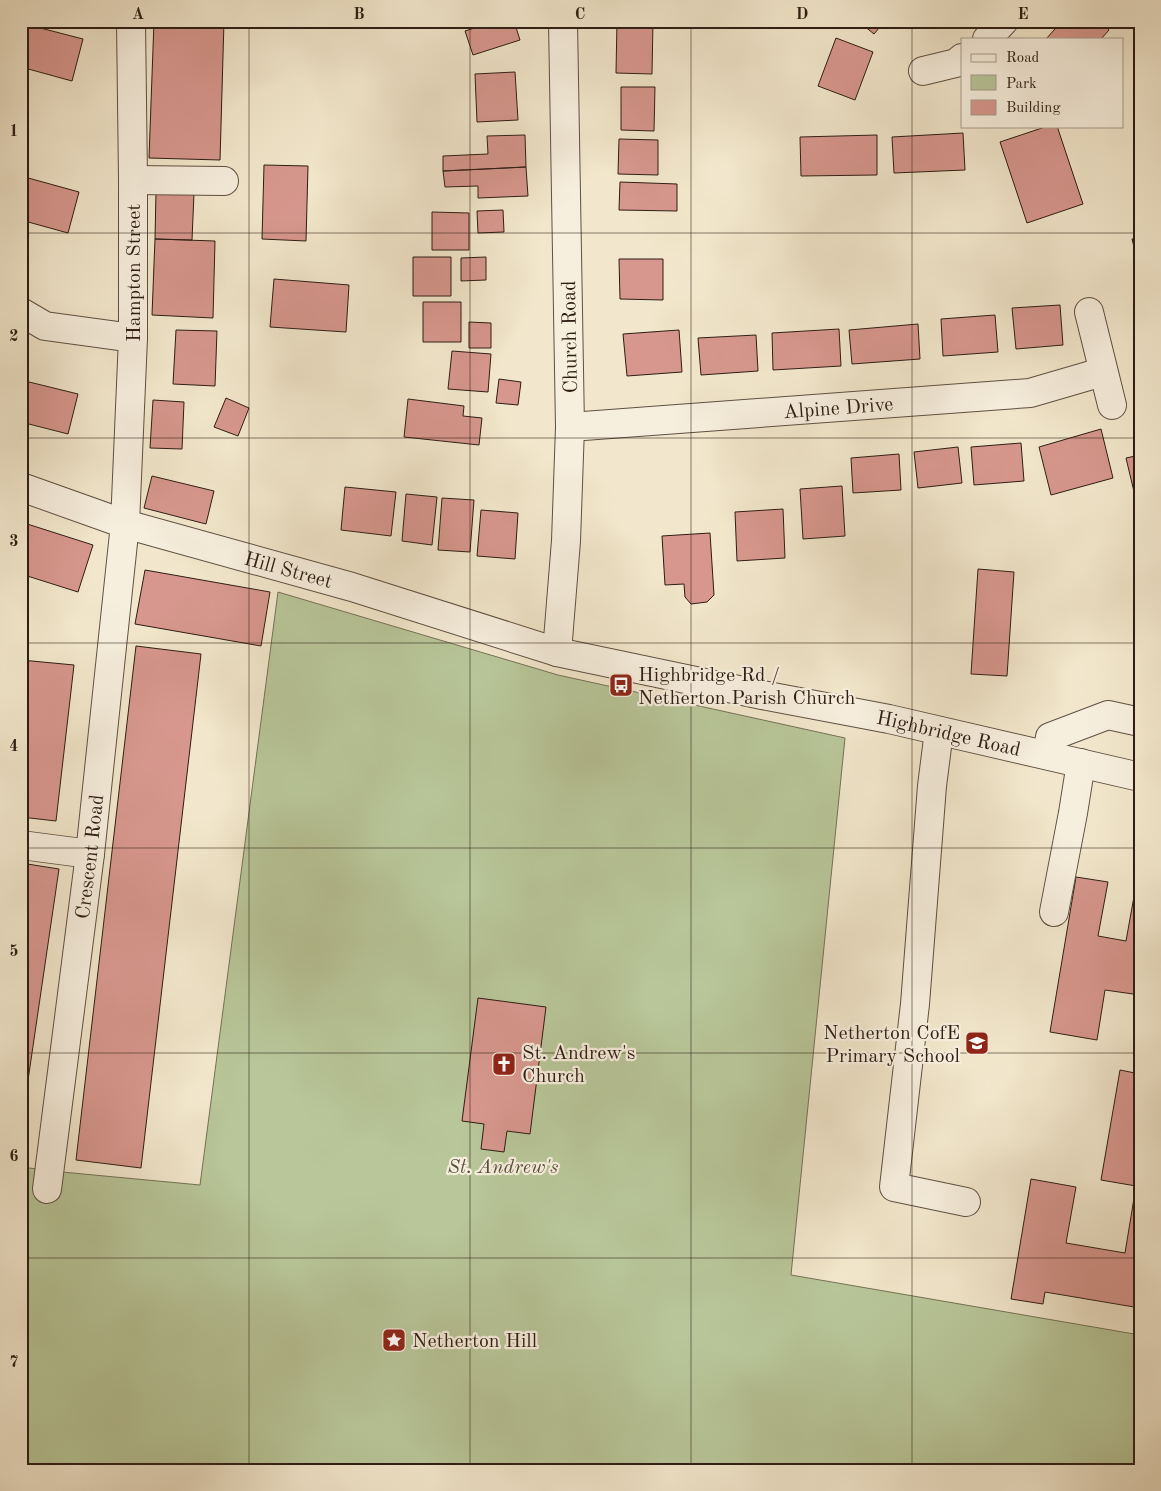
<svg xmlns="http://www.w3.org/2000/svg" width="1161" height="1491" font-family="'Old Standard TT',serif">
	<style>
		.green { fill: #b8c699; stroke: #737256 }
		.building { fill: #d7978e; stroke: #2e1d14 }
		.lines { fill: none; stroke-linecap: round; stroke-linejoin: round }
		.minor-casing { stroke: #5f5042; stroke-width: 30 }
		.minor { stroke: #f7efde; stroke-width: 28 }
		.grid { fill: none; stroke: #2e1d14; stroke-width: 1; stroke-opacity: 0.55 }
		.labels { text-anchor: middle; stroke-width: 4.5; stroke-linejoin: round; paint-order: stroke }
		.street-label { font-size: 20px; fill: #2e1d14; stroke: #f7efde }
		.poi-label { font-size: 20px; fill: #2e1d14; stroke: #f7efde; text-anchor: start }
		.park-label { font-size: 20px; font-style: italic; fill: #57503c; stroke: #f7efde }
		.neatline { fill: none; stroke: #2e1d14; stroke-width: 2 }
		.grid-label { font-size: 16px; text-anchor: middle; font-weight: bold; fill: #2e1d14 }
	</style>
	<rect width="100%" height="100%" fill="#f2e7cc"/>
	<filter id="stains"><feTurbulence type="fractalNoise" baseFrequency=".004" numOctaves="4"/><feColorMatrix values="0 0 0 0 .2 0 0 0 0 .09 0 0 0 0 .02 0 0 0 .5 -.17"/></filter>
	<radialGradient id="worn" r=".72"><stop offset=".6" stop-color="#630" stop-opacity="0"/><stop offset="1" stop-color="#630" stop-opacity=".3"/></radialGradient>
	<!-- green -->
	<path class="green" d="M 278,592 L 558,675 L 845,738 L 791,1275 L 1140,1335 L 1140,1470 L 21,1470 L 21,1167 L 62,1172 L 200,1185 Z"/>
	<!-- building -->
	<path class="building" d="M 154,21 L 224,21 L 220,160 L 149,158 Z
		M 497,21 L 514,21 L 520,40 L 473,55 L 465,31 Z
		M 617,21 L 653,21 L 652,74 L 616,73 Z
		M 858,21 L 885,21 L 874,34 Z
		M 1062,21 L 1101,21 L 1109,30 L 1101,39 L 1046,39 Z
		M 21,23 L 83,39 L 72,81 L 21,67 Z
		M 836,38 L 873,52 L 855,100 L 818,86 Z
		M 515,72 L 518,120 L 477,122 L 475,74 Z
		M 621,87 L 655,87 L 654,131 L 621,130 Z
		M 1048,126 L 1057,126 L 1083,204 L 1027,223 L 1000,142 Z
		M 963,133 L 965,170 L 894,173 L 892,137 Z
		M 525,135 L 526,167 L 443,171 L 443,156 L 488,154 L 487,136 Z
		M 877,135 L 877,175 L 801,176 L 800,137 Z
		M 619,139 L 658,140 L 658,175 L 618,174 Z
		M 264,165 L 308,166 L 306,241 L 262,239 Z
		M 526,167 L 528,196 L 478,198 L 478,186 L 445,187 L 443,171 Z
		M 21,176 L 79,192 L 68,233 L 21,220 Z
		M 620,182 L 677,184 L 677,211 L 619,210 Z
		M 156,192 L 194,193 L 192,240 L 155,239 Z
		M 503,210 L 504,232 L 478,233 L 477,211 Z
		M 432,212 L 469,213 L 469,250 L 432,250 Z
		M 1140,237 L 1140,271 L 1132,239 Z
		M 155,239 L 215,241 L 213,318 L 152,315 Z
		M 413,257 L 451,257 L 451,296 L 413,296 Z
		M 486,257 L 486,280 L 461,281 L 461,258 Z
		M 619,259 L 663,259 L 663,300 L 620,299 Z
		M 274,279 L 349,285 L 346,332 L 270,327 Z
		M 423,302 L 461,302 L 461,342 L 423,342 Z
		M 1060,305 L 1063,345 L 1016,349 L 1012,308 Z
		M 995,315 L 998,352 L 943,356 L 941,319 Z
		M 469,322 L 491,323 L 491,348 L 469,348 Z
		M 918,324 L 920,359 L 852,364 L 849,330 Z
		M 839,329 L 841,366 L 773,370 L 772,333 Z
		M 176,330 L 217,331 L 215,386 L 173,384 Z
		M 679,330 L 682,372 L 627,376 L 623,334 Z
		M 756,335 L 758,371 L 701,375 L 698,338 Z
		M 452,351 L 491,354 L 488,392 L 448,389 Z
		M 499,379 L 521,382 L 518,405 L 496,403 Z
		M 21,380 L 78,394 L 68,434 L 21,422 Z
		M 226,398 L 249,408 L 238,436 L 214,427 Z
		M 408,399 L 464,406 L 463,416 L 482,418 L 479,445 L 404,437 Z
		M 153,400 L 184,402 L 182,449 L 150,448 Z
		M 1101,429 L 1113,478 L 1051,495 L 1039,447 Z
		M 1021,443 L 1024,481 L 974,485 L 971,447 Z
		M 958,447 L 962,483 L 918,488 L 914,452 Z
		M 899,454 L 901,490 L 853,493 L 851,458 Z
		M 1140,455 L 1140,495 L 1135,496 L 1126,458 Z
		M 152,476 L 214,491 L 206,524 L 144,508 Z
		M 842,486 L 845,536 L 803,539 L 800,489 Z
		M 345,487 L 396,492 L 391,536 L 341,530 Z
		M 406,494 L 437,497 L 432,545 L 402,541 Z
		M 442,498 L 474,500 L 470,552 L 438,550 Z
		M 783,509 L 785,558 L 737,561 L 735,512 Z
		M 481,510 L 518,513 L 515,559 L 477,556 Z
		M 21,522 L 93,545 L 78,592 L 21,574 Z
		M 710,533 L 714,595 L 707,602 L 691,604 L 685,597 L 684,584 L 665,585 L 662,536 Z
		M 978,569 L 1014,572 L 1007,676 L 971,674 Z
		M 145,570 L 270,592 L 261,646 L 135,624 Z
		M 136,646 L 201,654 L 141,1168 L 76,1160 Z
		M 21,660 L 74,665 L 56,821 L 21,817 Z
		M 21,863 L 59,869 L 21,1128 Z
		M 1140,863 L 1140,995 L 1105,990 L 1097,1040 L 1050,1032 L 1076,877 L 1108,882 L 1098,936 L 1126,941 Z
		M 478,998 L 546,1007 L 530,1134 L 507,1131 L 504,1152 L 481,1149 L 484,1124 L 462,1121 Z
		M 1120,1070 L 1140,1074 L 1140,1308 L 1045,1292 L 1043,1304 L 1011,1299 L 1031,1179 L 1076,1187 L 1066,1243 L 1125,1253 L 1136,1186 L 1101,1180 Z"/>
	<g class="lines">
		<!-- minor casing -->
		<g class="minor-casing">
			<g id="minor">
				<path d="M 987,39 L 1004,21"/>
				<path d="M 923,71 L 956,63 L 962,58"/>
				<path d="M 133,180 L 224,181"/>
				<path d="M 21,312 L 45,326 L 133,338"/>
				<path d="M 1089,312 L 1112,405"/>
				<path id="s1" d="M 570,427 L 1030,393 L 1102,372"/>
				<path id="s2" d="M 21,487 L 125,524 L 352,587 L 557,652 L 762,695 L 889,719 L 1140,777"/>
				<path d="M 557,652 L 566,541 L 570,427 L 563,21"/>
				<path d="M 939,731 L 932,786 L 915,1004 L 894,1187 L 966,1202"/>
				<path d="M 1047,755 L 1050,737 L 1108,715 L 1140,722"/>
				<path d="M 21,845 L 90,854"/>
				<path d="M 1054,912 L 1073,813 L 1081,763"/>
				<path id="s3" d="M 47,1189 L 90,854 L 125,524 L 133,338 L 133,180 L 131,21"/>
			</g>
		</g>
		<!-- minor -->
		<use href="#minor" class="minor"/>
	</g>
	<!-- grid -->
	<path class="grid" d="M 249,21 L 249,1470M 470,21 L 470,1470M 691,21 L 691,1470M 912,21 L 912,1470M 21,233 L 1140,233M 21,438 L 1140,438M 21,643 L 1140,643M 21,848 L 1140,848M 21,1053 L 1140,1053M 21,1258 L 1140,1258"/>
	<!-- icons -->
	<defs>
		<g id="bus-square" transform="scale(1.25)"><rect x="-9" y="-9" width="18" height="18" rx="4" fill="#8f2418" stroke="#f7efde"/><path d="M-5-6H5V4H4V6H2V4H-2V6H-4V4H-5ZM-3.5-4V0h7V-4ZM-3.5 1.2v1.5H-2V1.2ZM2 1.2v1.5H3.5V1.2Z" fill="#fff"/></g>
		<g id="school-square" transform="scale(1.25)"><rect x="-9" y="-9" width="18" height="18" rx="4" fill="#8f2418" stroke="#f7efde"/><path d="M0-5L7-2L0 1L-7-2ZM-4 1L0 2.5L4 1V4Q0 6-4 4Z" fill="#fff"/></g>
		<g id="church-square" transform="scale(1.25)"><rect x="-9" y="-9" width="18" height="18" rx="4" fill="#8f2418" stroke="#f7efde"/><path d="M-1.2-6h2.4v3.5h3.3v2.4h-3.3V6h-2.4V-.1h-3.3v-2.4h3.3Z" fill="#fff"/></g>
		<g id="sight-square" transform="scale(1.25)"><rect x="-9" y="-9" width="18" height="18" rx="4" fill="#8f2418" stroke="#f7efde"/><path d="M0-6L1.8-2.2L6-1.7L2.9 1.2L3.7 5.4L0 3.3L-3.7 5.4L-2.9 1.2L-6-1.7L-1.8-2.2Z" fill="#fff"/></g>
	</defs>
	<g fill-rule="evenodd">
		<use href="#bus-square" x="621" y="685"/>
		<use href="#school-square" x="977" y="1043"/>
		<use href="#church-square" x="504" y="1064"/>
		<use href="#sight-square" x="394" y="1340"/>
	</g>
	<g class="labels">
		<!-- street labels -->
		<g class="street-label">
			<text dy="7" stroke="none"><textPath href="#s3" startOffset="921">Hampton Street</textPath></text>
			<text transform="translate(569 337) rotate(-91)" y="7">Church Road</text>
			<text dy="7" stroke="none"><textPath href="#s1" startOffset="269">Alpine Drive</textPath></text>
			<text dy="7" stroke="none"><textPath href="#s2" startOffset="280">Hill Street</textPath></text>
			<text dy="7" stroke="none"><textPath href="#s2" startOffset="961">Highbridge Road</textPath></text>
			<text dy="7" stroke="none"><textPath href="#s3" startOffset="335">Crescent Road</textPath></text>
		</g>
		<!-- poi labels -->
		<g class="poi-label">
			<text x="638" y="681">Highbridge Rd /<tspan x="638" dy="23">Netherton Parish Church</tspan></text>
			<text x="960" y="1039" text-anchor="end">Netherton CofE<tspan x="960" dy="23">Primary School</tspan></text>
			<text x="522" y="1059">St. Andrew's<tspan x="522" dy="23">Church</tspan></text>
			<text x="412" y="1347">Netherton Hill</text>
		</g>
		<!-- park labels -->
		<g class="park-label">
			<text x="503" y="1173">St. Andrew's</text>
		</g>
	</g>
	<!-- margin -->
	<rect width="1161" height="1491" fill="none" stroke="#f2e7cc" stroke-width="55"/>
	<!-- legend -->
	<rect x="961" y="38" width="162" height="90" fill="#f7efde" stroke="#a79b8d"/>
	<rect x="971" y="54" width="25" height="8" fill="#f7efde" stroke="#a79b8d"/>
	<text x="1006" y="62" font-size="15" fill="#2e1d14">Road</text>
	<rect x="971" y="75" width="25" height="15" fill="#b8c699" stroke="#a79b8d"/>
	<text x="1006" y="88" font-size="15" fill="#2e1d14">Park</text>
	<rect x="971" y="100" width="25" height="15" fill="#d7978e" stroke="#a79b8d"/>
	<text x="1006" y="112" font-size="15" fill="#2e1d14">Building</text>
	<rect x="28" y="28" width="1106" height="1436" class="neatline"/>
	<g class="grid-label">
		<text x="138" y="19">A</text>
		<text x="359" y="19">B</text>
		<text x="580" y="19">C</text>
		<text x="802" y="19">D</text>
		<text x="1023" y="19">E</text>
		<text x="14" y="136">1</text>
		<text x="14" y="341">2</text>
		<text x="14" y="546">3</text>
		<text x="14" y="751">4</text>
		<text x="14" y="956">5</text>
		<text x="14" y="1161">6</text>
		<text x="14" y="1367">7</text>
	</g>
	<rect width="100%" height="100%" filter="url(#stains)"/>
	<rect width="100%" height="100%" fill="url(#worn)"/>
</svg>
